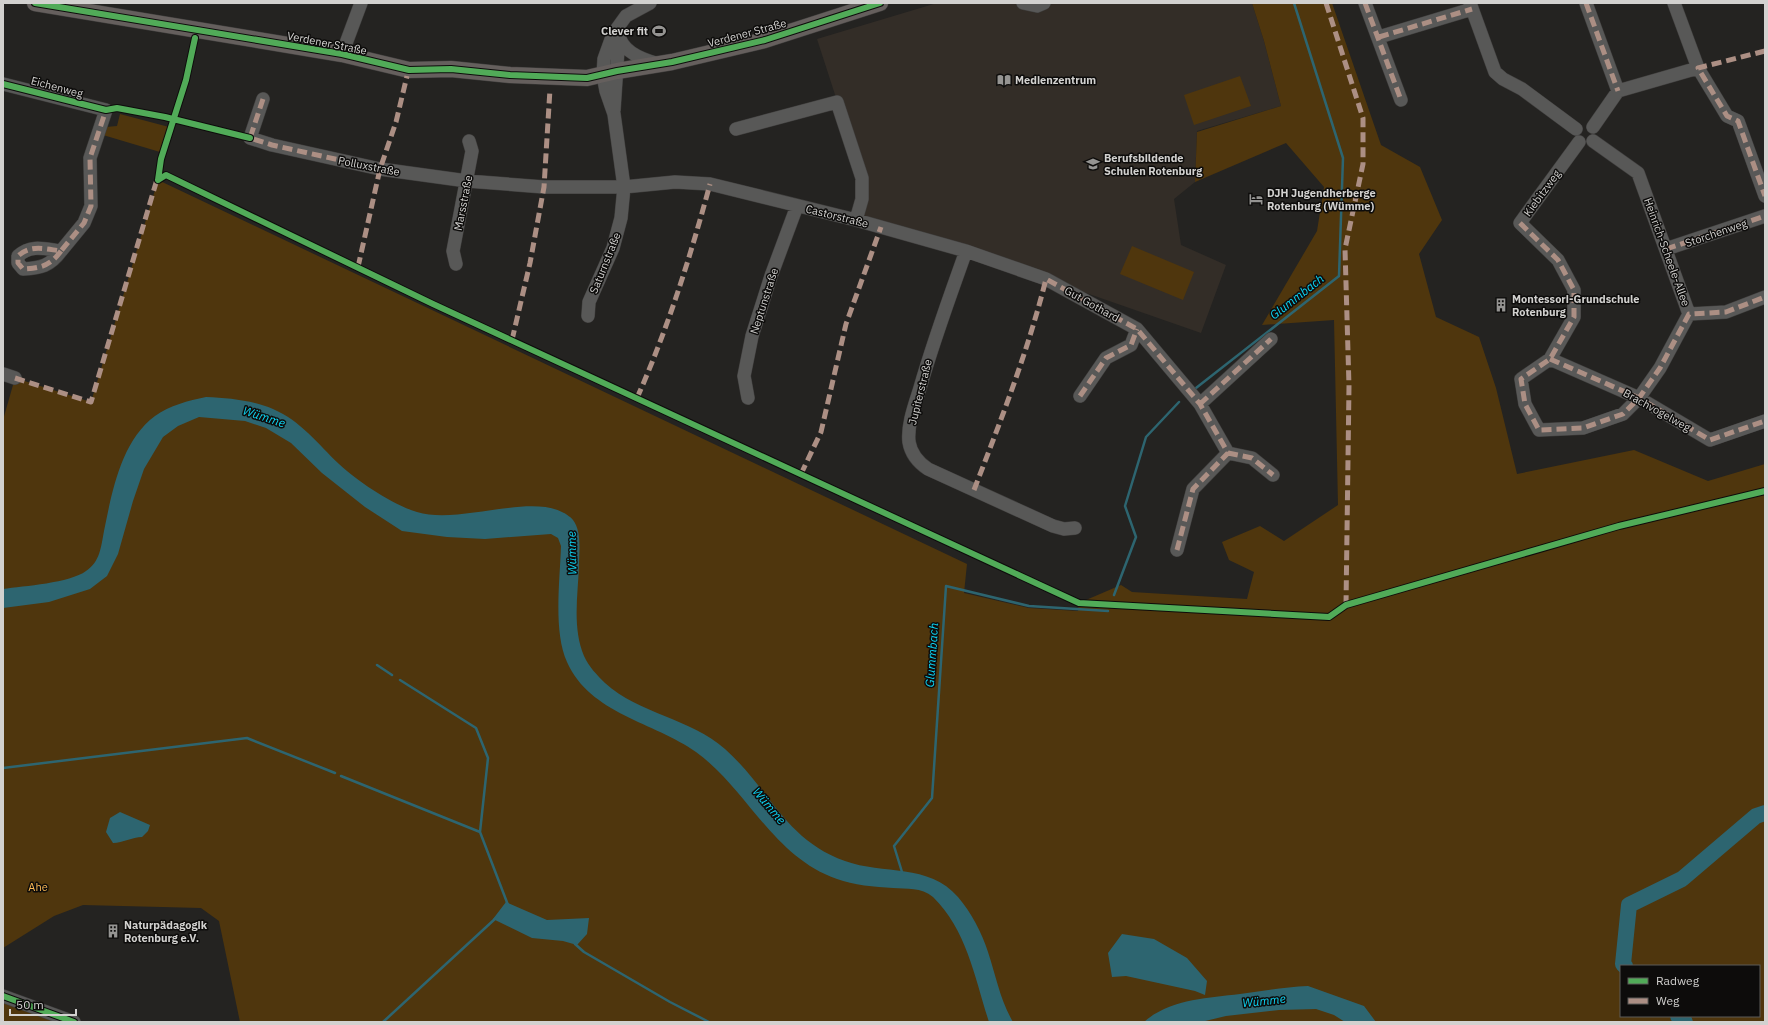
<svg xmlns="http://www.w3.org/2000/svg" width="1768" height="1025" font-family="'IBM Plex Sans',sans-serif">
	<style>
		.built { fill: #332d27 }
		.green { fill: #4f360d; fill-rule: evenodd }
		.water { fill: #2d6570 }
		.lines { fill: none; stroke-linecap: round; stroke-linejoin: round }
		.stream { stroke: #2d6570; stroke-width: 2.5 }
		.river { stroke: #2d6570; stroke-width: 16 }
		.minor-casing { stroke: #403f3e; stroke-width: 14 }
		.major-casing { stroke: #403f3e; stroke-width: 17 }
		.minor { stroke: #585857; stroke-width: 13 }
		.major { stroke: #655f5d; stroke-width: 16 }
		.quiet { stroke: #ac8f84; stroke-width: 5; stroke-dasharray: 10 5; stroke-linecap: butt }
		.cycleway-casing { stroke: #0d0c0b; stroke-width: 8 }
		.cycleway { stroke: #51ab58; stroke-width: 6 }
		.labels { text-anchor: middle; stroke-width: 3; stroke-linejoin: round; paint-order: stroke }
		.poi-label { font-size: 11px; font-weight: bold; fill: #d2d1cf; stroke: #0d0c0b; text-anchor: start }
		.street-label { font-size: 11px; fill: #d2d1cf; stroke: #0d0c0b }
		.park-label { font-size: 11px; fill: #fdba55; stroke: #0d0c0b }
		.water-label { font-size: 12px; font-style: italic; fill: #0dd4f4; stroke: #0d0c0b }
	</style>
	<rect width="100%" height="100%" fill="#242321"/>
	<!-- built -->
	<path class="built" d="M 937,3 L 1252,3 L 1264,41 L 1281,106 L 1197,131 L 1195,182 L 1174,199 L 1181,245 L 1226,265 L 1201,333 L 966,251 L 856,220 L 862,178 L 817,39 Z"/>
	<!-- green -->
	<path class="green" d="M 1252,3 L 1332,3 L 1381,145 L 1420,167 L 1442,220 L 1419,254 L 1436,317 L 1479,337 L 1496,388 L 1517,474 L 1634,450 L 1708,481 L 1765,464 L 1765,1022 L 240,1022 L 219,921 L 201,908 L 83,905 L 54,916 L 3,948 L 3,420 L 15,378 L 91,402 L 158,180 L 967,564 L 964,593 L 1029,608 L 1078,611 L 1079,603 L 1121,585 L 1132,592 L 1247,599 L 1254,572 L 1229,560 L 1222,542 L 1260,526 L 1284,541 L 1338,505 L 1334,320 L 1262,325 L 1317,231 L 1324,187 L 1286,143 L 1195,182 L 1197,132 L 1281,106 L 1264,41 ZM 1621,966 L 1759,966 L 1759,1016 L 1621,1016 Z
		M 1240,76 L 1251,106 L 1194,125 L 1184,95 Z
		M 120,114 L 169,127 L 160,152 L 103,135 L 106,127 L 117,126 Z
		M 1132,246 L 1194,272 L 1183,300 L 1120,274 Z
		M 3,996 L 74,1022 L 3,1022 Z"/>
	<!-- water -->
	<path class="water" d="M 206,397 C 229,398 251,400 273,409 C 301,421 318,444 339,464 C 359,482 391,504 417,512 C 459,525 529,493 564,513 C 565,513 573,519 573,520 C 582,532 579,551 579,565 C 578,594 572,628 584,656 C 589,667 597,675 605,683 C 639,714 690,718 725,749 C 769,788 785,840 845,861 C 883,875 929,863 958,897 C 971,912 982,933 988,952 C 996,976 1000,1000 1013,1022 L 989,1022 C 975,979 967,930 933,897 C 921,887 907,889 893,888 C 875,887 853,885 837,879 C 773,857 747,789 696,752 C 654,722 590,714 567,662 C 553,631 560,580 561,546 L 558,538 L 551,534 L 485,539 L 447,537 L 402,531 L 365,507 L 322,473 L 291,443 L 266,428 L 245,421 L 199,417 L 178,426 L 163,437 L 144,469 L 133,501 L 118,554 L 107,576 L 90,589 L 49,602 L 3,608 L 3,589 C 24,586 70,583 86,571 C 100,562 101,547 104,531 C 112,492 121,441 155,416 C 170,405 188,401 206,397 Z
		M 120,812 L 150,825 L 148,831 L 142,837 C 132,837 123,843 113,843 L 106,832 L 110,818 Z
		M 506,902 L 547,920 L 589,918 L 587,934 L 577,945 L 563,941 L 532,938 L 493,919 Z
		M 1122,934 L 1154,939 L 1187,958 L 1207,981 L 1205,995 L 1195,991 L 1126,976 L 1112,977 L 1108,953 Z
		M 1308,986 L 1364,1006 L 1376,1022 L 1345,1022 L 1334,1015 L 1316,1009 L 1279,1010 L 1226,1016 L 1201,1022 L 1144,1022 C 1170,999 1207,998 1240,994 C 1263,991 1285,987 1308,986 Z"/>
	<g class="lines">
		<!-- stream -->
		<path class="stream" d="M 1196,388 L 1339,276 L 1343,158 L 1294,3
			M 1114,595 L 1136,537 L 1125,506 L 1146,437 L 1179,402
			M 377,665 L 392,675
			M 400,680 L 476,728 L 488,758 L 480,832
			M 3,768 L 247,738 L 335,773
			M 341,776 L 480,832 L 508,905
			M 902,872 L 894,846 L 932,798 L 946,586 L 1029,606 L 1108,611
			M 575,944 L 584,952 L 670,1002 L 709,1022
			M 383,1022 L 496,918"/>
		<!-- river -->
		<path class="river" d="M 1625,966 L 1623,964 L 1629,905 L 1682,879 L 1756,816 L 1765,813
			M 1678,1016 L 1685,1022"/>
		<!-- minor casing -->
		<g class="minor-casing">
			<path id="minor" d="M 1023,3 L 1037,6 L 1044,3
				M 1365,3 L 1401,100
				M 1470,3 L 1495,72 L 1503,79 L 1522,89 L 1576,129
				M 1586,3 L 1618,91
				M 1674,3 L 1698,68 L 1727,116 L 1738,121 L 1765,196
				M 619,33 C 620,52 644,60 659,64
				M 1379,37 L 1472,9
				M 342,54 L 361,3
				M 3,84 L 106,110 L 90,158 L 91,206 L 84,223 L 61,251 C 45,249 31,244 18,256 L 18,263 L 23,269 C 41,268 50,266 61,251
				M 263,99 L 250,138 L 272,145 L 380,169 L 467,181 L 544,187 L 624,187 L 675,182 L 710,184 L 856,220 L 966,251 L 1046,279 L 1137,329 L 1200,404 L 1228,453 L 1193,489 L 1177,550
				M 614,110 L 619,35
				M 1593,127 L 1618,91 L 1698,68
				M 736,129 L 837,102 L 862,178 L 862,199 L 856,220
				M 1579,142 L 1520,223 L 1558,260 L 1574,290 L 1574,317 L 1550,359 L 1521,379 L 1525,404 L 1539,430 L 1583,428 L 1623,414 L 1639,398 L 1660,368 L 1689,314 L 1638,173 L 1593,141
				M 1666,249 L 1765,216
				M 966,251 C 950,296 933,342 920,388 C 915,404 907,425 909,442 C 911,454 919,463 928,469 L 1053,526 L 1064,529 L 1075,528
				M 456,264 L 453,251 L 472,151 L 469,141
				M 1689,314 L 1726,312 L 1765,297
				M 588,316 L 589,302 L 613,248 L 621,218 L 624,187 L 614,114 L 606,91 L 603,75 L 604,59 L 613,34 L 626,16 L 650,3
				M 1550,359 L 1639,398 L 1710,440 L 1765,421
				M 3,374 L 15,378
				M 1080,396 L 1106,358 L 1131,345 L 1137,329
				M 748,398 L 744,376 L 752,336 L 771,276 L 797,206
				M 1200,404 L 1271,339
				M 1228,453 L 1252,458 L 1273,475
				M 3,996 L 74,1022"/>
		</g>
		<!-- major casing -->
		<g class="major-casing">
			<path id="major" d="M 35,3 L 342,54 L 409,70 L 451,69 L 510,75 L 587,78 L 617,71 L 672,62 L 765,40 L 880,3"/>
		</g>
		<!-- minor -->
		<use href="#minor" class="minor"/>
		<!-- major -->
		<use href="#major" class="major"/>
		<!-- quiet -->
		<path class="quiet" d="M 1326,3 L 1363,118 L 1363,164 L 1345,249 L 1349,386 L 1346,605
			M 1365,3 L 1401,100
			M 1586,3 L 1618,91
			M 1379,37 L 1472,9
			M 1765,51 L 1698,68 L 1727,116 L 1738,121 L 1765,196
			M 263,99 L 250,138 L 272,145 L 380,169
			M 1520,223 L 1558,260 L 1574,290 L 1574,317 L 1550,359 L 1521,379 L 1525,404 L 1539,430 L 1583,428 L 1623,414 L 1639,398 L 1660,368 L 1689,314 L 1726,312 L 1765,297
			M 1666,249 L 1765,216
			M 61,251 C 50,266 41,268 23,269 L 18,263 L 18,256 C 31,244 45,249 61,251 L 84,223 L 91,206 L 90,158 L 106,110
			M 358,267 L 380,169 L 396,122 L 407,76
			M 512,340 L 530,263 L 544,187 L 550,89
			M 1550,359 L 1639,398 L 1710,440 L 1765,421
			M 15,378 L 91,402 L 158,176
			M 1080,396 L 1106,358 L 1131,345 L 1137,329
			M 637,398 C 668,328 690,258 710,184
			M 1200,404 L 1271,339
			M 1228,453 L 1252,458 L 1273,475
			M 801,474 L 821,432 L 846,324 L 881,227
			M 974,490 C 1001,420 1028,351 1046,279 L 1137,329 L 1200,404 L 1228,453 L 1193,489 L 1177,550"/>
		<!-- cycleway casing -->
		<g class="cycleway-casing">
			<path id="cycleway" d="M 35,3 L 342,54 L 409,70 L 451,69 L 510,75 L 587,78 L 617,71 L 672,62 L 765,40 L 880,3
				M 3,84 L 106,110 L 117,108 L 165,117 L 250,138
				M 158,180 L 166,175 L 433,304 L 1079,603 L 1329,617 L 1346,605 L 1619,526 L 1765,491
				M 158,180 L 161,159 L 186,80 L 195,38
				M 3,996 L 74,1022"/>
		</g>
		<!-- cycleway -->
		<use href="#cycleway" class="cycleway"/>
	</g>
	<!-- icons -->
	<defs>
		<g id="stadium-bare" transform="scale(1.08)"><path d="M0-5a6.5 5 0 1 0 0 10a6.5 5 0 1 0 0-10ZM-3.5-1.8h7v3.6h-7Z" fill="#959492" stroke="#0d0c0b" stroke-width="2.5" paint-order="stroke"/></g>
		<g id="library-bare" transform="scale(1.08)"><path d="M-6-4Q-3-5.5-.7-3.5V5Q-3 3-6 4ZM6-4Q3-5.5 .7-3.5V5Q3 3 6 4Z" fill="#959492" stroke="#0d0c0b" stroke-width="2.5" paint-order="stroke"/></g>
		<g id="school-bare" transform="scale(1.08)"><path d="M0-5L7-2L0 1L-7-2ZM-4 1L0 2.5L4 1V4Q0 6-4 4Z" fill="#959492" stroke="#0d0c0b" stroke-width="2.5" paint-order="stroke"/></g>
		<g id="hotel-bare" transform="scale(1.08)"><path d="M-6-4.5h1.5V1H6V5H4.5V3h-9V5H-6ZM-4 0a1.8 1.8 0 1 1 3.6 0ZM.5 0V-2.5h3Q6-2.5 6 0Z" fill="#959492" stroke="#0d0c0b" stroke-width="2.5" paint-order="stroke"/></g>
		<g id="building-bare" transform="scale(1.08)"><path d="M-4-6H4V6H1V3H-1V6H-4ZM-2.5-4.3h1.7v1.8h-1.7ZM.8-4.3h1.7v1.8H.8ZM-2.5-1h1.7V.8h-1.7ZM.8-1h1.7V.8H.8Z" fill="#959492" stroke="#0d0c0b" stroke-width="2.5" paint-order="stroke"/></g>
	</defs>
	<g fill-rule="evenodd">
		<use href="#stadium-bare" x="659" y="31"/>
		<use href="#library-bare" x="1004" y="80"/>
		<use href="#school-bare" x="1093" y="164"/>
		<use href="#hotel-bare" x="1256" y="199"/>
		<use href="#building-bare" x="1501" y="305"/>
		<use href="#building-bare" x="113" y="931"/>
	</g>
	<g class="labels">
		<!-- poi labels -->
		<g class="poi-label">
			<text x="648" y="35" text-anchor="end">Clever fit</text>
			<text x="1015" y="84">Medienzentrum</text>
			<text x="1104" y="162">Berufsbildende<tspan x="1104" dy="13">Schulen Rotenburg</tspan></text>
			<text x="1267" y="197">DJH Jugendherberge<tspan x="1267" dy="13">Rotenburg (Wümme)</tspan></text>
			<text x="1512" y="303">Montessori-Grundschule<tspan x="1512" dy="13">Rotenburg</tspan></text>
			<text x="124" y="929">Naturpädagogik<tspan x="124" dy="13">Rotenburg e.V.</tspan></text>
		</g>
		<!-- street labels -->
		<g class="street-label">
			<text transform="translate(747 33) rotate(-15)" y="4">Verdener Straße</text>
			<text transform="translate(327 43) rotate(11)" y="4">Verdener Straße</text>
			<text transform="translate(57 87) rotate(15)" y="4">Eichenweg</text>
			<text transform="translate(369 166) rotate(11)" y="4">Polluxstraße</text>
			<text transform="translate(1542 193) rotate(-54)" y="4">Kiebitzweg</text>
			<text transform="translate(463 203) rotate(-79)" y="4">Marsstraße</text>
			<text transform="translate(837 216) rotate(14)" y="4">Castorstraße</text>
			<text transform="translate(1716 233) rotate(-19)" y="4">Storchenweg</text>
			<text transform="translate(1667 252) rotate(70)" y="4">Heinrich-Scheele-Allee</text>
			<text transform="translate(605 263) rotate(-68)" y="4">Saturnstraße</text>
			<text transform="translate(764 301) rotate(-72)" y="4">Neptunstraße</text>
			<text transform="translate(1092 304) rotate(29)" y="4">Gut Gothard</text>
			<text transform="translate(920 392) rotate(-76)" y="4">Jupiterstraße</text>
			<text transform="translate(1657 410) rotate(29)" y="4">Brachvogelweg</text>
		</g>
		<!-- park labels -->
		<g class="park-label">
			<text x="38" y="891">Ahe</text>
		</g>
		<!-- water labels -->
		<g class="water-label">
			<text transform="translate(1297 297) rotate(-38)" y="4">Glummbach</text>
			<text transform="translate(264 417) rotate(18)" y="4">Wümme</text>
			<text transform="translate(572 553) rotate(-91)" y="4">Wümme</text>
			<text transform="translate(932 655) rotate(-86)" y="4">Glummbach</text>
			<text transform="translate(769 806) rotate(50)" y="4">Wümme</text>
			<text transform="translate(1264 1001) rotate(-6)" y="4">Wümme</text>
		</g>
	</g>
	<!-- border -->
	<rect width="1768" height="1025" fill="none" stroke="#d2d1cf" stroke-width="8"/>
	<!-- legend -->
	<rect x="1620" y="965" width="140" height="52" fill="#0d0c0b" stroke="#5c5b59"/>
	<rect x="1628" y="978" width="20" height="6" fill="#51ab58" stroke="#5c5b59"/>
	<text x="1656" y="985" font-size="12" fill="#d2d1cf">Radweg</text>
	<rect x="1628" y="998" width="20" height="6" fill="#ac8f84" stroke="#5c5b59"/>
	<text x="1656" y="1005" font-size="12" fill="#d2d1cf">Weg</text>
	<!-- scale -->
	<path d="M10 1009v6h66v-6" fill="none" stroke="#d2d1cf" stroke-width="2"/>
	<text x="16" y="1009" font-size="12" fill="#d2d1cf" stroke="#0d0c0b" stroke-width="3" paint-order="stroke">50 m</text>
</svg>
